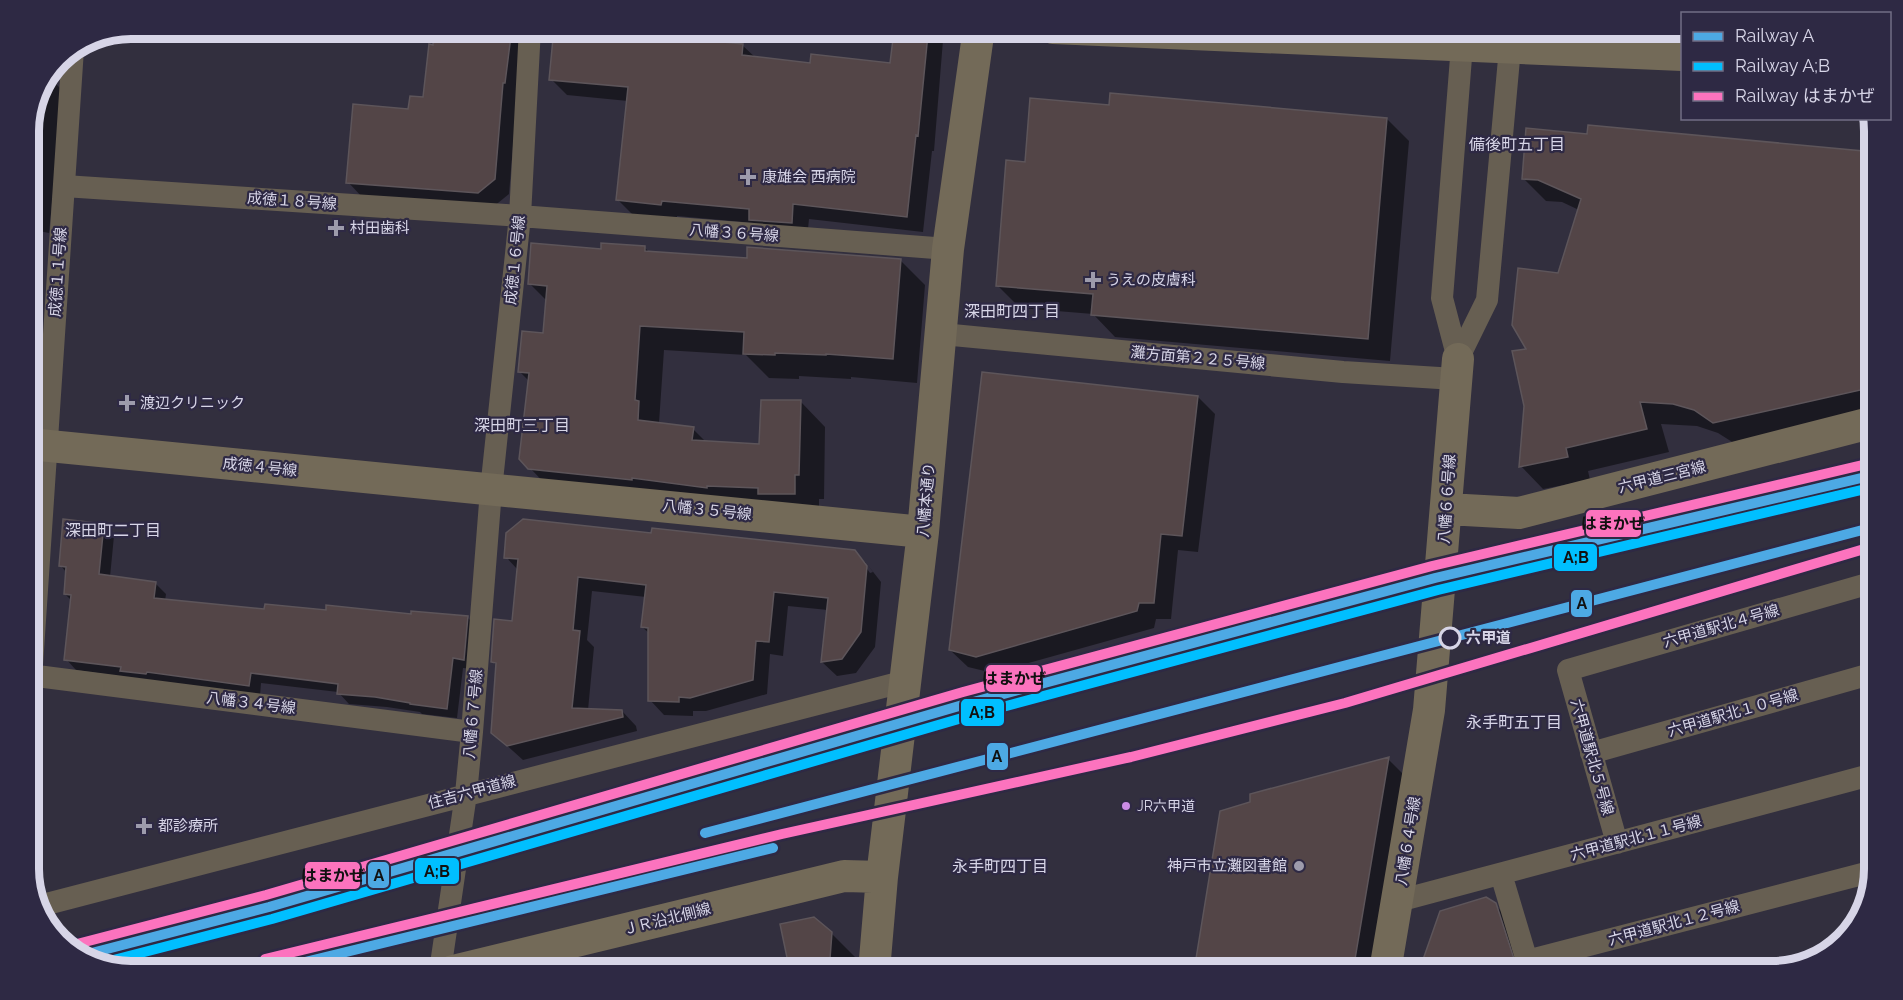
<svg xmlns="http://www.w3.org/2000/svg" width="1903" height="1000" font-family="Raleway,'Noto Sans JP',sans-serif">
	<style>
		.shadow { fill: #0007 }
		.building { fill: #534547; stroke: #5d555a; stroke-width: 1.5 }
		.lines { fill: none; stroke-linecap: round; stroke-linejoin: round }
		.street { stroke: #675f52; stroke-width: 22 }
		.secondary { stroke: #736a58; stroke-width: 32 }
		.rail-1-casing { stroke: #2e2944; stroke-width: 15 }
		.rail-2-casing { stroke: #2e2944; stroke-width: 15 }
		.rail-3-casing { stroke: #2e2944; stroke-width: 15 }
		.rail-1 { stroke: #4da9e4; stroke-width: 10 }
		.rail-2 { stroke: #00bfff; stroke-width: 10 }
		.rail-3 { stroke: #fc73be; stroke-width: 10 }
		.poi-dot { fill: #9d9bac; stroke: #2e2944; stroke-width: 2 }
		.stop-dot { fill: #2e2944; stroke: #d7d5e7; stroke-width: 3 }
		.bus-dot { fill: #ca8be6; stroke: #2e2944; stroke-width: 2 }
		.labels { text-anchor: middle; stroke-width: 4.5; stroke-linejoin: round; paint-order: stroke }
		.bus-label { font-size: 14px; fill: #d7d5e7; stroke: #2e2944; text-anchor: start }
		.poi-label { font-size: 15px; fill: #d7d5e7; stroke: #2e2944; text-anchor: start }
		.street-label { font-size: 15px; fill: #d7d5e7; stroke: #2e2944 }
		.stop-label { font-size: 15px; font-weight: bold; fill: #d7d5e7; stroke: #2e2944; text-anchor: start }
		.neighbourhood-label { font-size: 16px; fill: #d7d5e7; stroke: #2e2944 }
		.rim { fill: none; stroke: #d7d5e7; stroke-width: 8 }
		.line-badge { stroke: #2e2944; stroke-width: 2 }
		.pale-badge-label { font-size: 16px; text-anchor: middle; font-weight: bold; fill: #111 }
	</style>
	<rect width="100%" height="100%" fill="#322f3e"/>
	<!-- shadow -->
	<path class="shadow" d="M 465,28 L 518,28 L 527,37 L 517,97 L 509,194 L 493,207 L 362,197 L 348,182 L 410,110 L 425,99 L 434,47 Z
		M 895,28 L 944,28 L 934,151 L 932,151 L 923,232 L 809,219 L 807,239 L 754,223 L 677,216 L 677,220 L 634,216 L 618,200 L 628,101 L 567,95 L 551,79 L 742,45 L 756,58 L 812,64 L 892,65 Z
		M 50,78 L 63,91 L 49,233 L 39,231 L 29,368 L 29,125 Z
		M 1111,106 L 1387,119 L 1409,141 L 1390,361 L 1115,337 L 1093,314 L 1020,308 L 997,285 L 1026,163 Z
		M 1590,127 L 1874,153 L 1874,414 L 1737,445 L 1718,433 L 1697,426 L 1661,424 L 1669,452 L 1588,471 L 1590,480 L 1543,489 L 1521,466 L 1528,350 L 1559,274 L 1579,210 L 1562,202 L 1546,201 L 1523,178 L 1589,136 Z
		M 645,248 L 649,252 L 748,260 L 900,260 L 925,285 L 917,383 L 851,377 L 851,379 L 799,376 L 799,379 L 769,378 L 746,355 L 664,350 L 659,423 L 693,429 L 707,443 L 761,446 L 801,402 L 825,427 L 824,499 L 819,499 L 819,518 L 555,494 L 530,468 L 529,381 L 520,372 L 544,335 L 547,301 L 529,283 L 602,251 Z
		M 1198,397 L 1215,414 L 1198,552 L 1178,550 L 1171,619 L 1156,619 L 1154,628 L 993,673 L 968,667 L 950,650 Z
		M 103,525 L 114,536 L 110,577 L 155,583 L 166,594 L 165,601 L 266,611 L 467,617 L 478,628 L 474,669 L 463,668 L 457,718 L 422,714 L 420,712 L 387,707 L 349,704 L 338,692 L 261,683 L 260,696 L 76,670 L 66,659 L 72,601 L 65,594 L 67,573 L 61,566 Z
		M 652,534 L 854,551 L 866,563 L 863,563 L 870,573 L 873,572 L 867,564 L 881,582 L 875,647 L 856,673 L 837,676 L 822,662 L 828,610 L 788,606 L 783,656 L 770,654 L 767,694 L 706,711 L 693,711 L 693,716 L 664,715 L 650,700 L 649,633 L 642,627 L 646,597 L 592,591 L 587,640 L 594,647 L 588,710 L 622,711 L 636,726 L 637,731 L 523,760 L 492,732 L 497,666 L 493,662 L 513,622 L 518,570 L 506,557 Z
		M 1388,759 L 1419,790 L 1389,971 L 1196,971 L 1221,812 Z
		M 1495,905 L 1511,921 L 1527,971 L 1420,971 L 1441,912 Z
		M 831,933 L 855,957 L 854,971 L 790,971 Z"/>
	<!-- building -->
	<path class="building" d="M 434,28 L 512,28 L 505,83 L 503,83 L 495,179 L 478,193 L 346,183 L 353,104 L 408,109 L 410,96 L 423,97 L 429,44 L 433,45 Z
		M 554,28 L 580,28 L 743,44 L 742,55 L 810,63 L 811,54 L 890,63 L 894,31 L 928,34 L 918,136 L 916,135 L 907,217 L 793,204 L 792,223 L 749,220 L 749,209 L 662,201 L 661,205 L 616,200 L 628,87 L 549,80 Z
		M 1110,93 L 1387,118 L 1368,339 L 1091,315 L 1093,294 L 996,286 L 1006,160 L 1025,162 L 1030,98 L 1109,105 Z
		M 1588,125 L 1874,152 L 1874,387 L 1713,423 L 1694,410 L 1673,404 L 1640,402 L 1647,429 L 1566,448 L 1568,457 L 1519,467 L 1524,406 L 1512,351 L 1526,349 L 1512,325 L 1518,268 L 1558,273 L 1581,199 L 1538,180 L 1522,179 L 1526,128 L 1587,134 Z
		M 531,243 L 601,249 L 601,243 L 645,246 L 645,251 L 747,258 L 747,247 L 901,259 L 893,359 L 826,354 L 826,355 L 775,353 L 775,355 L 743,354 L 744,332 L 640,326 L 635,400 L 639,401 L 638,420 L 694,427 L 692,440 L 759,444 L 761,400 L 801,400 L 799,475 L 795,475 L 795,494 L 758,494 L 758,488 L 707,486 L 707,488 L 632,478 L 632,480 L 528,469 L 519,459 L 529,373 L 518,372 L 522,331 L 543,333 L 547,286 L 528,284 Z
		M 982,372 L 1198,396 L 1182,536 L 1161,534 L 1154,603 L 1139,603 L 1137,611 L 976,657 L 949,650 Z
		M 63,519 L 104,524 L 99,574 L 156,582 L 154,598 L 264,609 L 265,604 L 326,610 L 326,605 L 411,614 L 411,611 L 468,616 L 464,660 L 453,658 L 447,709 L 410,704 L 410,703 L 375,697 L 337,694 L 338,684 L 251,673 L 249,686 L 147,672 L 146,674 L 120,671 L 121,667 L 64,660 L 71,595 L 64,594 L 66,567 L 59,566 Z
		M 523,519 L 651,533 L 652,528 L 855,550 L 867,566 L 861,632 L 842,659 L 821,662 L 828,598 L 774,592 L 769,642 L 756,641 L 753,680 L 690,698 L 679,697 L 679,702 L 648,701 L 648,628 L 641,627 L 646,585 L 578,577 L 573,630 L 580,631 L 572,708 L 622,710 L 623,717 L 507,746 L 491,733 L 496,663 L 491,662 L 494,619 L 512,621 L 518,559 L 504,558 L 506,533 Z
		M 1389,757 L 1353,971 L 1194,971 L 1220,811 L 1250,802 L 1250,794 Z
		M 1486,897 L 1496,903 L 1518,971 L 1419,971 L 1440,911 Z
		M 814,917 L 832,932 L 829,972 L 790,972 L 780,924 Z"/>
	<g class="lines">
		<!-- street -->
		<path class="street" d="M 1633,52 L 1635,28
			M 64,186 L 520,216 L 948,249
			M 942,334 L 1343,372 L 1455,379
			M 1458,359 L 1487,300 L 1510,48
			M 1458,359 L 1442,298 L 1462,45
			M 29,675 L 472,732
			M 29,710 L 73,49
			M 1591,753 L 1874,673
			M 1617,843 L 1568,670 L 1874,582
			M 1501,874 L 1527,961 L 1874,871
			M 1398,901 L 1874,774
			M 39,906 L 906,681
			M 440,971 L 466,794 L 472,732 L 491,490 L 520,216 L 530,28"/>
		<!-- secondary -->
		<path class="secondary" d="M 1053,28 L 1682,55
			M 29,444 L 923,532
			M 1447,509 L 1519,513 L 1874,422
			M 453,971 L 844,876 L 882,877
			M 874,971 L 882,877 L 923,532 L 948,249 L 979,28
			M 1385,971 L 1429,710 L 1458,359"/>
		<!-- rail-1 casing -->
		<g class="rail-1-casing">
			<path id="rail-1" d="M 705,833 L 1874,527
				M 80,956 L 269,907 L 966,704 L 1435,578 L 1874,475
				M 268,971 L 773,848"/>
		</g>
		<!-- rail-2 casing -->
		<g class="rail-2-casing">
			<path id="rail-2" d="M 98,964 L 272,919 L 969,716 L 1438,590 L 1874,487"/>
		</g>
		<!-- rail-3 casing -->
		<g class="rail-3-casing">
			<path id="rail-3" d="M 77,944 L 266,895 L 963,692 L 1432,566 L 1871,463
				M 265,959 L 782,834 L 1131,757 L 1345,703 L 1871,547"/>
		</g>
		<!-- rail-1 -->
		<use href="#rail-1" class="rail-1"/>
		<!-- rail-2 -->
		<use href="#rail-2" class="rail-2"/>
		<!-- rail-3 -->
		<use href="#rail-3" class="rail-3"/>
	</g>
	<!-- markers -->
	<g class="poi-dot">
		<path d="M745 168h6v6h6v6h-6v6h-6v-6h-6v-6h6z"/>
		<path d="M333 219h6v6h6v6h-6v6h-6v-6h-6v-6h6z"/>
		<path d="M1090 271h6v6h6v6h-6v6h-6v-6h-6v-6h6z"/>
		<path d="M124 394h6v6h6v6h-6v6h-6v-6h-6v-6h6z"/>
		<path d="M141 817h6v6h6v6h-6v6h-6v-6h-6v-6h6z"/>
		<circle cx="1299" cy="866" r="6"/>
	</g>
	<circle class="stop-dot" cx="1450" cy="638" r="10"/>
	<circle class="bus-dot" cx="1126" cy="806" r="5"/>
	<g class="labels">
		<!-- bus labels -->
		<g class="bus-label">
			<text x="1137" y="811">JR六甲道</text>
		</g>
		<!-- poi labels -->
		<g class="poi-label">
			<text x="762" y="182">康雄会 西病院</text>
			<text x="350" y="233">村田歯科</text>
			<text x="1106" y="285">うえの皮膚科</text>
			<text x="140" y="408">渡辺クリニック</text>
			<text x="158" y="831">都診療所</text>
			<text x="1287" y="871" text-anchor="end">神戸市立灘図書館</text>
		</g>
		<!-- street labels -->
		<g class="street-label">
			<text transform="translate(292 201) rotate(4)" y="5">成徳１８号線</text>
			<text transform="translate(734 233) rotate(4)" y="5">八幡３６号線</text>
			<text transform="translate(515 260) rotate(-84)" y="5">成徳１６号線</text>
			<text transform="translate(58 272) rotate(-86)" y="5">成徳１１号線</text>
			<text transform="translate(1198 358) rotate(5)" y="5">灘方面第２２５号線</text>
			<text transform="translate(260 467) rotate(6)" y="5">成徳４号線</text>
			<text transform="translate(1662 477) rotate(-14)" y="5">六甲道三宮線</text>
			<text transform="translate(1447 499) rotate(-86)" y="5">八幡６６号線</text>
			<text transform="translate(926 500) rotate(-85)" y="5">八幡本通り</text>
			<text transform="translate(707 510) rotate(6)" y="5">八幡３５号線</text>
			<text transform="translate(1721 626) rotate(-16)" y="5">六甲道駅北４号線</text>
			<text transform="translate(251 703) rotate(7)" y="5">八幡３４号線</text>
			<text transform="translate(1733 713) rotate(-16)" y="5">六甲道駅北１０号線</text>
			<text transform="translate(473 714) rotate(-85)" y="5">八幡６７号線</text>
			<text transform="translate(1592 757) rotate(74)" y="5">六甲道駅北５号線</text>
			<text transform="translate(472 792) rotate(-15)" y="5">住吉六甲道線</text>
			<text transform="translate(1636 838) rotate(-15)" y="5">六甲道駅北１１号線</text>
			<text transform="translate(1408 841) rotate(-81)" y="5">八幡６４号線</text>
			<text transform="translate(667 919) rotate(-14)" y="5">ＪＲ沿北側線</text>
			<text transform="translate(1674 923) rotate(-15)" y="5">六甲道駅北１２号線</text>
		</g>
		<!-- stop labels -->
		<g class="stop-label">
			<text x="1466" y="643">六甲道</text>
		</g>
		<!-- neighbourhood labels -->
		<g class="neighbourhood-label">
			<text x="1517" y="150">備後町五丁目</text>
			<text x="1012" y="317">深田町四丁目</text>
			<text x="522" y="431">深田町三丁目</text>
			<text x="113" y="536">深田町二丁目</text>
			<text x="1514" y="728">永手町五丁目</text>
			<text x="1000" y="872">永手町四丁目</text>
		</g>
	</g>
	<!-- crop -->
	<path d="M0 0H1903V1000H0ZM131 39H1772A92 92 0 0 1 1864 131V869A92 92 0 0 1 1772 961H131A92 92 0 0 1 39 869V131A92 92 0 0 1 131 39Z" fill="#2e2944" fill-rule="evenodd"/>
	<path class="rim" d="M131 39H1772A92 92 0 0 1 1864 131V869A92 92 0 0 1 1772 961H131A92 92 0 0 1 39 869V131A92 92 0 0 1 131 39Z"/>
	<g class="line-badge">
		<rect x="1585" y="509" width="57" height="29" rx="6" fill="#fc73be"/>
		<rect x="1553" y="543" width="45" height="29" rx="6" fill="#00bfff"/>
		<rect x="1570" y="589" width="23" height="29" rx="6" fill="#4da9e4"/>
		<rect x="985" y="664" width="57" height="29" rx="6" fill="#fc73be"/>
		<rect x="960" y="698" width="45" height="29" rx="6" fill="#00bfff"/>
		<rect x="986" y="742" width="23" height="29" rx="6" fill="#4da9e4"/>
		<rect x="414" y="857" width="46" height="28" rx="6" fill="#00bfff"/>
		<rect x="367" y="861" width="23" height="28" rx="6" fill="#4da9e4"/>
		<rect x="304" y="861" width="57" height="29" rx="6" fill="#fc73be"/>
	</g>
	<g class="pale-badge-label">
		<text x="1613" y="529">はまかぜ</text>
		<text x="1576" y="563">A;B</text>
		<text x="1582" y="609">A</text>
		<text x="1014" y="684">はまかぜ</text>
		<text x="982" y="718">A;B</text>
		<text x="997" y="762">A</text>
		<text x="437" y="877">A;B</text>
		<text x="379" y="881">A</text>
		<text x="333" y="881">はまかぜ</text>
	</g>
	<!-- legend -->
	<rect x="1681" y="12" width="210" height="108" fill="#2e2944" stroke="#726e85" stroke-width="1.5"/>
	<rect x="1693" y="32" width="30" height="9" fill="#4da9e4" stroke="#726e85" stroke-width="1.5"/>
	<text x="1735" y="42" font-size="18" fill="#d7d5e7">Railway A</text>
	<rect x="1693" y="62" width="30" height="9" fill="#00bfff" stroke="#726e85" stroke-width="1.5"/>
	<text x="1735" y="72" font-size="18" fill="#d7d5e7">Railway A;B</text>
	<rect x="1693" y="92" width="30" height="9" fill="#fc73be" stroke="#726e85" stroke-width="1.5"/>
	<text x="1735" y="102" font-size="18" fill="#d7d5e7">Railway はまかぜ</text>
</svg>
